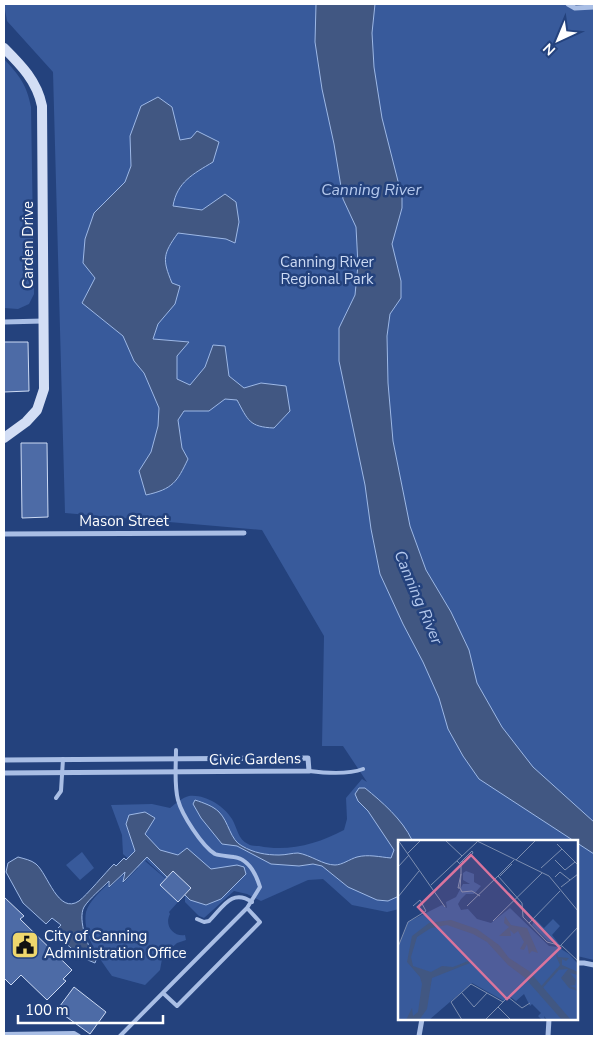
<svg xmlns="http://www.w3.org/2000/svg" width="598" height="1040" font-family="'Nunito Sans',sans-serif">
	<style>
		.green { fill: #385a9b }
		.water { fill: #415782; stroke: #9db8e6 }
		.building { fill: #4d6ba6; stroke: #ccdaf4 }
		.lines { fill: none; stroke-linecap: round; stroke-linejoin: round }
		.lane { stroke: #a9bee5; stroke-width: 4 }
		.street { stroke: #a9bee5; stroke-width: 5 }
		.secondary { stroke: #d3def5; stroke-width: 10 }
		.labels { text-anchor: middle; stroke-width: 5; stroke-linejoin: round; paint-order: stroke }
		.street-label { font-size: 15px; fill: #fff; stroke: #24427d }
		.park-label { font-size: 15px; fill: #ccdaf4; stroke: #24427d }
		.poi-label { font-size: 15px; fill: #fff; stroke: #24427d; text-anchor: start }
		.water-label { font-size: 16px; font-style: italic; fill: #b4c8ed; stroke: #24427d }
		.inset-river { fill: none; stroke: #415782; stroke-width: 2.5 }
		.inset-road { fill: none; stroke: #7c8eb1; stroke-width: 1 }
		.view { fill: #da749d; fill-opacity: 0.15; stroke: #da749d; stroke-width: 2.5 }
		.inset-edge { fill: none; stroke: #fff; stroke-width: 2.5 }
	</style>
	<rect width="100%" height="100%" fill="#24427d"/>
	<!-- green -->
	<path class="green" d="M 4,4 L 565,4 L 566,6 L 594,6 L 594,960 L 577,956 L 577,841 L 399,841 L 399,909 L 387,912 L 352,905 L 323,879 L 308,880 L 261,901 L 247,894 L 234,891 L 204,918 L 199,916 L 185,902 L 185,896 L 146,860 L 145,861 L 166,879 L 160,885 L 178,902 L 169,912 L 170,914 C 164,925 173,937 185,935 L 186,940 L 177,943 L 168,951 L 162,959 L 160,970 L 145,985 L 112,976 C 100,959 82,935 86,912 C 89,901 101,891 108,884 L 109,888 L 123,875 L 123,883 L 138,868 L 123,854 L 122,835 L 111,805 L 152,804 L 170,808 C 175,804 183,797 189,796 C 205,794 224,806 232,819 C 237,827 238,840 248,844 C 251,846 256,846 259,846 C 288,852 318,844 344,830 L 347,819 L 346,798 L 362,779 L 367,782 L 343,746 L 322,746 L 324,636 L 262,530 L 65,513 L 53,72 L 7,21 Z
		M 4,59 C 19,75 27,85 31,107 L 34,294 L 29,304 L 18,309 L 4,308 Z
		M 82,852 L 94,868 L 80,880 L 66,865 Z"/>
	<!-- water -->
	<path class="water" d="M 316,4 L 375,4 L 372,33 L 374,67 L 382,118 L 402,197 L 402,208 L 392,244 L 401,281 L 401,298 L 390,314 L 387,336 L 388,383 L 393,441 L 410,526 L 426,570 L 451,612 L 469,650 L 477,683 L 502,727 L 533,767 L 594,822 L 594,854 L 479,779 L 463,756 L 448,729 L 439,698 L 423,662 L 403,624 L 380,574 L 371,529 L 365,485 L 339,361 L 339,328 L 355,295 L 358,265 L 356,227 L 343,199 L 334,144 L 322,89 L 315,42 Z
		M 158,97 L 172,107 L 180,140 L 191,138 L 197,131 L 219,142 L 213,162 C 193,174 177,182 173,206 L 202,210 L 225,194 L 236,202 L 239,222 L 235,243 L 226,239 L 178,233 C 163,254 162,259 172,283 L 180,286 L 175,304 L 158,324 L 153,339 L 189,342 L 177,356 L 177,379 L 190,385 L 205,367 L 213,345 L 225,346 L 229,376 L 244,388 L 261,383 L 286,386 L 290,411 L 274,428 C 249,427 248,420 237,400 L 225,399 L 209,411 L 184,411 L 178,420 L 182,448 L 188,459 C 177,482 173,489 146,495 L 139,471 L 151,452 L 158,426 L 159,408 L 144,373 L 134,361 L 123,336 L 82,303 L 95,278 L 83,263 L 85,239 L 94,213 L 125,182 L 131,166 L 130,136 L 141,106 Z
		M 359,788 L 365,788 C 382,802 402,819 412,840 L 411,841 L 399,841 L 399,896 L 388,901 L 377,900 L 348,887 L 322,866 L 313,864 L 299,866 L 271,864 L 237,846 L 222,844 L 201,818 L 193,804 L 195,800 C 204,803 213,806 219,812 C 229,822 230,840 242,846 C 254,853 266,855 279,855 C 286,855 292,853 298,853 C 311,855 323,865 335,865 C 342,865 350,859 357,857 C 368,854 380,857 391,858 L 394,850 L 368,811 L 358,801 L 355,794 Z
		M 145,812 L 155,818 L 145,834 L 160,850 L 178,855 L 187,848 L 211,869 L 237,865 L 244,867 L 246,874 L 221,899 L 206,905 L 190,900 L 147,857 L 123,882 L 125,872 L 109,887 L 109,881 C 102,888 89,899 84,907 C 77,920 89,949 96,960 L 95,963 C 78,957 67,944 54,932 L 61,925 L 52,918 L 46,924 L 23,903 L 6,872 L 8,863 L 18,857 C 25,859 31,860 36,864 C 48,874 58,915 79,901 C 87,895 105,873 114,864 L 116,866 L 124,858 L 126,860 L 135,851 L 126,824 L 129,815 Z"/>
	<!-- building -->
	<path class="building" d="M 4,342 L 28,342 L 29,391 L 4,392 Z
		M 21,443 L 47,443 L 48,517 L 22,518 Z
		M 173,871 L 191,888 L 178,902 L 160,885 Z
		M 4,897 L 24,916 L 20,919 L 72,970 L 63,979 L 66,981 L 47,1000 L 21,975 L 11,985 L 4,978 Z
		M 74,987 L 106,1012 L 90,1034 L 57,1010 Z"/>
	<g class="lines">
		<!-- lane -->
		<path class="lane" d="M 176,750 C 176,766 174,785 178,800 C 182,815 202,846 215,854 C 220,856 228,856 234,857 C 249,859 256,874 260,887 L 247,908
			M 309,771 C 325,773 347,775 363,769
			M 56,798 L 61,791 L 63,759
			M 197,919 L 204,922 L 209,921 C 223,907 232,888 252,902
			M 4,1034 L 74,1033 L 79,1036
			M 120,1036 L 247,908 L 260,922 L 177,1006 L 163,993"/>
		<!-- street -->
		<path class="street" d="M 568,4 L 575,8 L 594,7
			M 4,322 L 43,321
			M 4,534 L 244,533
			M 4,760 L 308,758 L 309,771 L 4,773
			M 577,963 L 584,963 L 594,965
			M 419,1036 L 422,1019
			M 548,1036 L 549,1019"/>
		<!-- secondary -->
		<path class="secondary" d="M 4,48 C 21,65 37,81 42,106 L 44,389 L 37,410 L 26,422 L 4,438"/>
	</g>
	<!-- icons -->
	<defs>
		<g id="civic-square" transform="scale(1.4375)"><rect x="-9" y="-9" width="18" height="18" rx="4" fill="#efd76d" stroke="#24427d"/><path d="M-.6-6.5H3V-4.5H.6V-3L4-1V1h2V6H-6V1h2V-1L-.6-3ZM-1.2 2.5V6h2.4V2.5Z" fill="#111"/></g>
	</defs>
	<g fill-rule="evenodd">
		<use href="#civic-square" x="25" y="945"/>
	</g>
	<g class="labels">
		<!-- street labels -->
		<g class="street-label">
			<text transform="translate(28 245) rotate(-90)" y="5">Carden Drive</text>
			<text x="124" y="526">Mason Street</text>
			<text transform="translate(255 759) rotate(-1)" y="5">Civic Gardens</text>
		</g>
		<!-- park labels -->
		<g class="park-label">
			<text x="327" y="267">Canning River<tspan x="327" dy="17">Regional Park</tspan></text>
		</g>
		<!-- poi labels -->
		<g class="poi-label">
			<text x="44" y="941">City of Canning<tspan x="44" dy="17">Administration Office</tspan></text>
		</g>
		<!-- water labels -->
		<g class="water-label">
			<text x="371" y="195">Canning River</text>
			<text transform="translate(419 597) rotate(67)" y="6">Canning River</text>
		</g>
	</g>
	<!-- overview -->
	<g transform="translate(398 840)">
		<rect width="180" height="180" fill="#24427d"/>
		<path d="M 68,31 L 76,34 L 76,42 L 83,46 L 76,54 L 68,54 L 63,59 L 60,64 L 63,70 L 70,69 L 79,79 L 93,83 L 112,68 L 151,106 L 160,107 L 171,114 L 180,124 L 180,180 L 149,180 L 146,176 L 147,180 L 144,180 L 140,176 L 143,173 L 134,164 L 132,166 L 126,154 L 118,161 L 111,156 L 106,161 L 74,143 L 31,180 L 0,180 L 0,108 L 10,82 L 44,65 L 49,68 L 48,62 L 58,57 L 65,44 L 72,44 L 65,40 L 65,33 ZM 137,79 L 146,88 L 155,79 L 162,86 L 154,95 L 161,104 L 150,101 L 134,85 Z" fill="#385a9b"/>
		<path d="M 107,76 L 113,85 L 129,88 L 140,113 L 134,111 L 131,114 L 129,104 L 126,110 L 122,109 L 126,102 L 120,91 L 116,94 L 112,90 L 113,96 L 101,96 L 111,87 L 106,83 ZM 53,80 L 79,89 L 101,105 L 111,118 L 131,131 L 173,180 L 164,180 L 126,137 L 110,125 L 89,102 L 75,94 L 49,85 L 33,88 L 19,97 L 13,117 L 15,126 L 33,132 L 44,126 L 55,127 L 70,121 L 72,123 L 34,138 L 29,169 L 21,180 L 8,180 L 14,168 L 15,176 L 20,172 L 24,144 L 22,137 L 9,122 L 14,96 L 31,83 ZM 159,113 L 160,117 L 171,118 L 168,121 L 164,119 L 164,125 L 180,132 L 180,135 L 172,133 L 178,140 L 177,145 L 171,146 L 176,147 L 180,151 L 171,148 L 163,138 L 170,129 L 158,130 L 162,125 L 158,116 Z" fill="#415782"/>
		<path class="inset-river" d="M 144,147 L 160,129"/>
		<path class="inset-road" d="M 0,0 L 47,67M 47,0 L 64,16M 77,0 L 151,36 L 180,71M 159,4 L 180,25M 10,13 L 23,0M 116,20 L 100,36 L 124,63 L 125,77 L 149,102 L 164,106 L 180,121M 118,20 L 138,0M 157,20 L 167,30 L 177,22M 59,21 L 63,25 L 63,34 L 62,48 L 60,48 L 63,34M 62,23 L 74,11 L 75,13 L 67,22 L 64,21M 0,27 L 11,15M 143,28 L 164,9M 102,36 L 114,24M 157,37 L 162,32 L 172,40M 33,45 L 79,2M 163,47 L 180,34M 62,48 L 64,52 L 74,51 L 82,56M 0,57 L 21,31M 69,66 L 100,36M 95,81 L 144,33M 10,82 L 28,71 L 22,60 L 15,66M 131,83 L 162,51M 163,105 L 180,87M 0,107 L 10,82M 64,153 L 76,167 L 89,153M 100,167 L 113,180M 64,180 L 53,162 L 73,144 L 105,162M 87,180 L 110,157 L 124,168 L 132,163"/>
		<path class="view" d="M 73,15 L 162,108 L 109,159 L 20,67 Z"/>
		<rect width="180" height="180" class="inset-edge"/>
	</g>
	<!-- border -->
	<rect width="598" height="1040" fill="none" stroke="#ffffff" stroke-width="10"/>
	<!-- north arrow -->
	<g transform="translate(558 40) rotate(224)" stroke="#24427d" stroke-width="4" paint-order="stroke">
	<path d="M0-4L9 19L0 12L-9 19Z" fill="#ffffff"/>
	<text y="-8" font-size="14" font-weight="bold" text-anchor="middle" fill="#ffffff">N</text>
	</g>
	<!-- scale -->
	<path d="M18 1015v8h145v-8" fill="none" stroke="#ffffff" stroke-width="2.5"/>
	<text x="25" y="1015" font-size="15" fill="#ffffff" stroke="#24427d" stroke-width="4" paint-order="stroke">100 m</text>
</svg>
